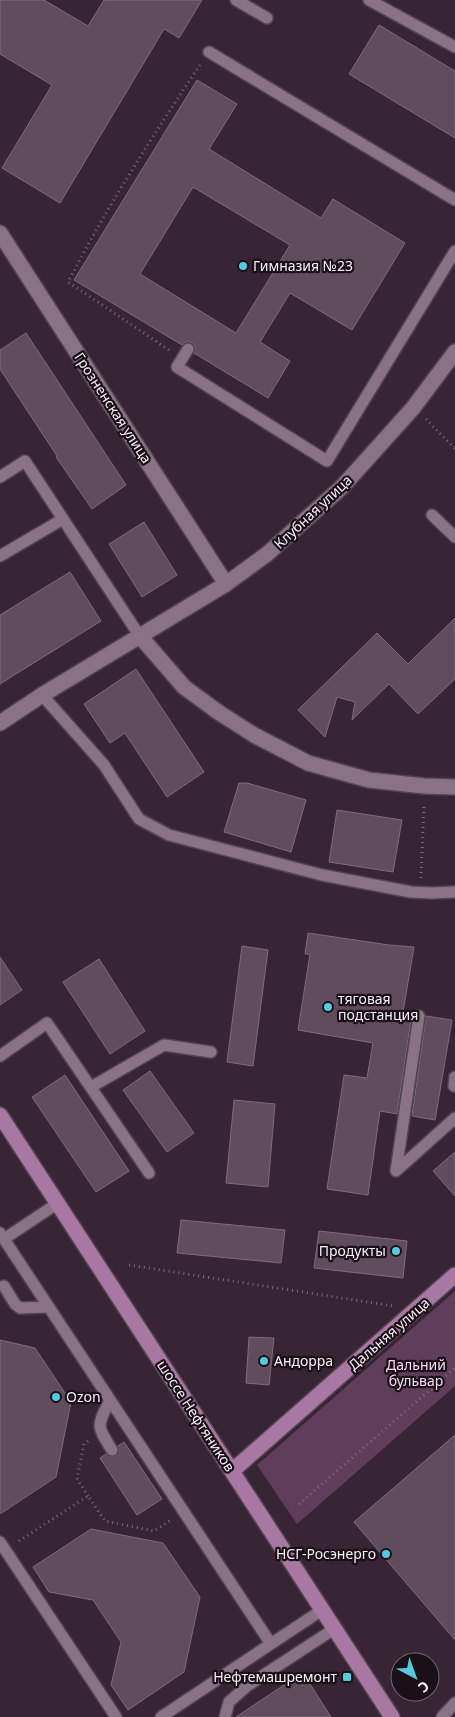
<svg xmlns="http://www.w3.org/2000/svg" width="455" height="1717" font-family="'Noto Sans',sans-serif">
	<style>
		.green { fill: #613d5c }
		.building { fill: #614c5e; stroke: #816a7d; fill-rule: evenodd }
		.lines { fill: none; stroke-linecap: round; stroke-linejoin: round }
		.lane-casing { stroke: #534251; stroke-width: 14 }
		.street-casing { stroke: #534251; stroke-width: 18 }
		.secondary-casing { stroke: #534251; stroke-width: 18 }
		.path { stroke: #7c6b79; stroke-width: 3; stroke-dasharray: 1 4; stroke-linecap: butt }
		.lane { stroke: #8a7286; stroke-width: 11 }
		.street { stroke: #8a7286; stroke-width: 15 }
		.secondary { stroke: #a978a2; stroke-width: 15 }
		.poi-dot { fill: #55cadf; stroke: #191018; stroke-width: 2 }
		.labels { text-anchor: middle; stroke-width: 4.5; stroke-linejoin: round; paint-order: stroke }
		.poi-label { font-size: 14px; fill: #fceffa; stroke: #191018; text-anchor: start }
		.street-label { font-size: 14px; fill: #fceffa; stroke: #191018 }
		.park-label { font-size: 14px; fill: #f9d9f3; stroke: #191018 }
	</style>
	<rect width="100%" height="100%" fill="#372434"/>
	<!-- green -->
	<path class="green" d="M 455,1291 L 455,1386 L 297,1524 L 257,1465 Z"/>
	<!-- building -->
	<path class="building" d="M 0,0 L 44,0 L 88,26 L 104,0 L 202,0 L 179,38 L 164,29 L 60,203 L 2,168 L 52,85 L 0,54 Z
		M 379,25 L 455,71 L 455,138 L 349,74 Z
		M 197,80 L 237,104 L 209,149 L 321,218 L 333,199 L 405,243 L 352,330 L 290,293 L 260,342 L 290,361 L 268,398 L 194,353 L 195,346 L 191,342 L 185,342 L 182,345 L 74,280 ZM 193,187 L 290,245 L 236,333 L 140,274 Z
		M 26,333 L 126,485 L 92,509 L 56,457 L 57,456 L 0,369 L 0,350 Z
		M 144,522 L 177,575 L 142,597 L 109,544 Z
		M 70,572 L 101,621 L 0,684 L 0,615 Z
		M 455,618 L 455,679 L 418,714 L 389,684 L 352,720 L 355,702 L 337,697 L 325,737 L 298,710 L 377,633 L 408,664 Z
		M 136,669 L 204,772 L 167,797 L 125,733 L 110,743 L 84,704 Z
		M 239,783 L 247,783 L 306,800 L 291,852 L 224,832 Z
		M 337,810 L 402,820 L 393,872 L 329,862 Z
		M 308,933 L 389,945 L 414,947 L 403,1012 L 412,1013 L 397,1114 L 380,1111 L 368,1195 L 327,1189 L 344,1075 L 367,1078 L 373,1043 L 298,1030 L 310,954 L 305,954 Z
		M 242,946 L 268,950 L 253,1066 L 227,1062 Z
		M 0,957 L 22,990 L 0,1005 Z
		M 99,959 L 145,1031 L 110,1054 L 63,982 Z
		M 426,1016 L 452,1020 L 435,1120 L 412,1116 Z
		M 150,1071 L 194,1133 L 167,1152 L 123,1090 Z
		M 65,1075 L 129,1171 L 96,1192 L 32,1097 Z
		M 234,1100 L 275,1104 L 268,1187 L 226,1183 Z
		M 455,1152 L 455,1196 L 433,1171 Z
		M 181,1220 L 285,1230 L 281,1263 L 177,1253 Z
		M 319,1231 L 407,1241 L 403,1278 L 314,1268 Z
		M 249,1337 L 274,1338 L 269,1385 L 246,1383 Z
		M 0,1340 L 35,1348 L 71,1402 L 56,1477 L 0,1514 Z
		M 455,1435 L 455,1640 L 354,1522 Z
		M 124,1442 L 162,1499 L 137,1515 L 100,1458 L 106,1454 L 112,1457 L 116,1456 L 119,1450 L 118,1446 Z
		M 91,1529 L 163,1543 L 200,1597 L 184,1672 L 128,1710 L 111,1685 L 121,1642 L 93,1600 L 49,1592 L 33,1567 Z
		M 303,1673 L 331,1717 L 236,1717 L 284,1685 Z"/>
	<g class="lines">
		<!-- lane casing -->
		<g class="lane-casing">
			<path id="lane" d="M 236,0 L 267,18
				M 369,0 L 455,47
				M 209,52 L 455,200
				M 188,349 L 177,367 L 327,461 L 455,251
				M 0,477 L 25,461 L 139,635
				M 432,515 L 455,537
				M 0,556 L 63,519
				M 42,695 L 104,765 L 139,819 L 169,835 L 322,875 L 411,892 L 431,893 L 455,892
				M 419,1016 L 396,1171 L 455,1118
				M 0,1056 L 47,1023 L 149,1173
				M 455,1077 L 454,1086 L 455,1086
				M 91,1087 L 164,1045 L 211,1052
				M 0,1233 L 271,1644
				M 4,1239 L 58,1203
				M 4,1286 L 15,1304 L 20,1308 L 49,1307
				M 110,1400 C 97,1426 96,1425 112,1450
				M 0,1542 L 116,1717
				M 161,1717 L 322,1610
				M 225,1717 L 229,1702 L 247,1686 L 334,1629
				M 442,1717 L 455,1703"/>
		</g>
		<!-- street casing -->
		<g class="street-casing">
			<path id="street" d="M 0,233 L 226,584
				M 139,635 L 184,687 L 218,712 L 254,735 L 308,763 L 369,780 L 424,786 L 455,787
				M 0,723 L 42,695 L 226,584 L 267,554 L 342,487 L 413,408 L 455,352"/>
		</g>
		<!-- secondary casing -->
		<g class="secondary-casing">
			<path id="secondary" d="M 0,1115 L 392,1717
				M 232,1471 L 455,1275"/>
		</g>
		<!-- path -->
		<path class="path" d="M 169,350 L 68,282 C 107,207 153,135 200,65
			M 426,419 L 455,449
			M 421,878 L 424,804
			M 129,1265 L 393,1306
			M 88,1441 L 84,1444 L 77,1478 L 88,1496
			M 299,1504 L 455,1368
			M 19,1541 L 88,1496 L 105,1521 L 154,1531 L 171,1520"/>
		<!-- lane -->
		<use href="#lane" class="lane"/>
		<!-- street -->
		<use href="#street" class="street"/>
		<!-- secondary -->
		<use href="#secondary" class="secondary"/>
	</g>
	<!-- markers -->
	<g class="poi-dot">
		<circle cx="243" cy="266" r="5"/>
		<circle cx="328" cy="1007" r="5"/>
		<circle cx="396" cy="1251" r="5"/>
		<circle cx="264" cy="1361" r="5"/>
		<circle cx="56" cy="1397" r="5"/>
		<circle cx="386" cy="1554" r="5"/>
		<rect x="342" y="1672" width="10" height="10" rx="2.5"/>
	</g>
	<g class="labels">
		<!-- poi labels -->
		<g class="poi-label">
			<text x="253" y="271">Гимназия №23</text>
			<text x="338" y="1004">тяговая<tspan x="338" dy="16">подстанция</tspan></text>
			<text x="386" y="1256" text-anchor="end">Продукты</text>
			<text x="274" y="1366">Андорра</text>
			<text x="66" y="1402">Ozon</text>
			<text x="376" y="1559" text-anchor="end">НСГ-Росэнерго</text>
			<text x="337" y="1682" text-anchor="end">Нефтемашремонт</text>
		</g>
		<!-- street labels -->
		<g class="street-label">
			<text transform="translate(113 408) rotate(57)" y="5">Грозненская улица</text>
			<text transform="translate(313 512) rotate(-43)" y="5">Клубная улица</text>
			<text transform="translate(389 1334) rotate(-41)" y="5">Дальняя улица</text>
			<text transform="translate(196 1416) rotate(57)" y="5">шоссе Нефтяников</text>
		</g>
		<!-- park labels -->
		<g class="park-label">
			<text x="416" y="1370">Дальний<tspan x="416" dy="16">бульвар</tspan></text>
		</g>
	</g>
	<!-- north arrow -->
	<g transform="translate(415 1677) rotate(139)"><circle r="24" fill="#191018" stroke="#746972"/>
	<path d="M0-4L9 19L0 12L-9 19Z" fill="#55cadf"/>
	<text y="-8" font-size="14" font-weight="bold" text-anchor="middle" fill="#fceffa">С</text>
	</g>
</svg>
